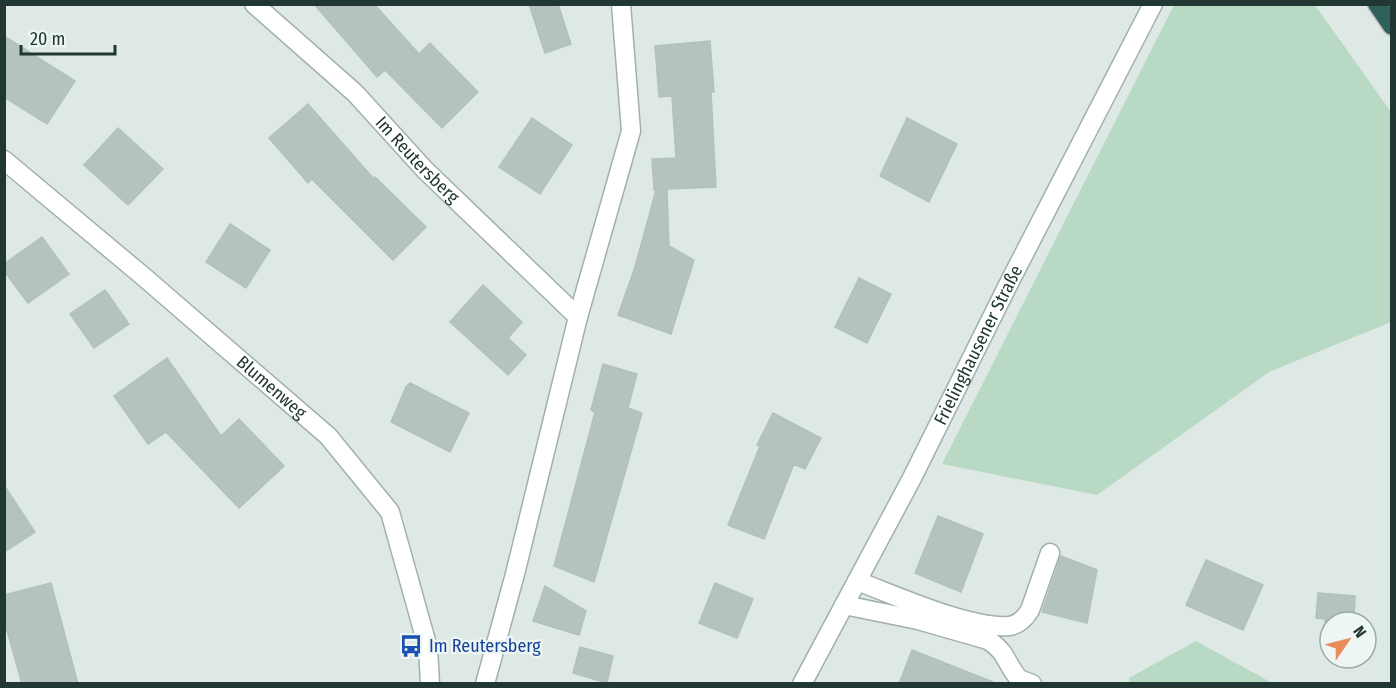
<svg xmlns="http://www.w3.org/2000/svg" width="1396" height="688" font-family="'Fira Sans Condensed',sans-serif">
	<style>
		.green { fill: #b8d9c4 }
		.building { fill: #b4c3be; stroke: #b1c2bd; stroke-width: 1.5 }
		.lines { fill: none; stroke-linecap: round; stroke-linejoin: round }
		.lane-casing { stroke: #a1b0ac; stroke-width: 21 }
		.street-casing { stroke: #a1b0ac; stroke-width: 21 }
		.highway-casing { stroke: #bcc3c2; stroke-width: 21 }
		.lane { stroke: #fff; stroke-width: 18 }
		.street { stroke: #fff; stroke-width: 18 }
		.highway { stroke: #2e615c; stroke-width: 18 }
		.labels { text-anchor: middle; stroke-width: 4.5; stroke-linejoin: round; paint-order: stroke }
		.street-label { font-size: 18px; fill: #203733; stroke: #eef6f3 }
		.transit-label { font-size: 18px; fill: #164399; stroke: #eef6f3; text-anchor: start }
	</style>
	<rect width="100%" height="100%" fill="#dee9e5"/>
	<!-- green -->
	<path class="green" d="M 1174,5 L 1315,5 L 1391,112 L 1391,322 L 1269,372 L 1097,495 L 942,464 Z
		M 1196,641 L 1272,683 L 1129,683 L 1129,678 Z"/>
	<!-- building -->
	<path class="building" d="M 314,4 L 374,4 L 419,54 L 430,43 L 478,92 L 442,128 L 385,70 L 377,77 Z
		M 529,4 L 558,4 L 571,44 L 545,53 Z
		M 4,36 L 75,81 L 47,124 L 4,97 Z
		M 710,41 L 714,92 L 711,92 L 716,187 L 667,189 L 669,246 L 694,260 L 671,334 L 618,315 L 635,267 L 656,190 L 654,190 L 652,159 L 676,158 L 672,96 L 659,97 L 655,46 Z
		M 308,104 L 374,179 L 375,177 L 426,227 L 393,260 L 312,179 L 308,183 L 269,138 Z
		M 532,118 L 572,145 L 540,194 L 499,167 Z
		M 907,118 L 957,144 L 929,202 L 880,176 Z
		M 118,128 L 163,169 L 128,205 L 84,165 Z
		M 230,224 L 270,250 L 246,288 L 206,262 Z
		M 42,237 L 69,274 L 28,303 L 4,271 L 4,264 Z
		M 859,278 L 891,294 L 867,343 L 835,327 Z
		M 483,285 L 522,322 L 508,338 L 526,355 L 508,375 L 450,322 Z
		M 105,290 L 129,324 L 94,348 L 70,314 Z
		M 167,358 L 221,436 L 239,419 L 284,466 L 239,508 L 166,432 L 148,444 L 114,396 Z
		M 603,364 L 637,374 L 628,408 L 642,413 L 594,582 L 554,566 L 595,412 L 591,410 Z
		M 410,383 L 469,413 L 450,452 L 391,422 L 406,387 Z
		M 773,413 L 821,438 L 805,469 L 794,464 L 764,539 L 728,525 L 760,446 L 757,445 Z
		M 4,485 L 35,532 L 4,552 Z
		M 938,516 L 983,534 L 961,592 L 915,573 Z
		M 1061,556 L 1097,570 L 1087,623 L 1042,612 Z
		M 1206,560 L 1263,585 L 1243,630 L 1186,605 Z
		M 51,583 L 78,684 L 22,684 L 4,620 L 4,595 Z
		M 715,583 L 753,599 L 737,638 L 699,623 Z
		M 545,586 L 586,611 L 579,635 L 533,621 Z
		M 1318,593 L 1355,596 L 1354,622 L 1325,622 L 1325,619 L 1316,618 Z
		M 580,647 L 613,656 L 607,683 L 573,673 Z
		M 912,650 L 993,682 L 993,684 L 899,684 Z"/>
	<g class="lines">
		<!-- lane casing -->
		<g class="lane-casing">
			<path id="lane" d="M 857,581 C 895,595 969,629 1009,626 C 1019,625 1025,618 1030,610 L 1050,553
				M 844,605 L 918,620 L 988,640 C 1007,652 1006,664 1019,679 L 1032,684"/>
		</g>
		<!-- street casing -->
		<g class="street-casing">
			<g id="street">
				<path id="s1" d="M 254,4 L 355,93 L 425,170 L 578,317"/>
				<path id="s2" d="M 4,160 L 144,277 L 328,436 L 390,512 L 428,648 L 430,684"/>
				<path d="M 485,684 L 515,574 L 578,317 L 631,131 L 621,4"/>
				<path id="s3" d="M 802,684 L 912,478 L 1009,283 L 1153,4"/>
			</g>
		</g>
		<!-- highway casing -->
		<g class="highway-casing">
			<path id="highway" d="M 1377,4 L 1392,26"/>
		</g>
		<!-- lane -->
		<use href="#lane" class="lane"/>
		<!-- street -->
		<use href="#street" class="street"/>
		<!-- highway -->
		<use href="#highway" class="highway"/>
	</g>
	<!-- icons -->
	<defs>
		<g id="bus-bare" transform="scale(1.8)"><path d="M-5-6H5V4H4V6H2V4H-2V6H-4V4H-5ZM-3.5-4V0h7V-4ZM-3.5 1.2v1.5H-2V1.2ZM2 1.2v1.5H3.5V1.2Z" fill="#1a4fb4" stroke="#eef6f3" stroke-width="2.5" paint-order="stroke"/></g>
	</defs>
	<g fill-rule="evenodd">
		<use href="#bus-bare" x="411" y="646"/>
	</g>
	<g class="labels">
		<!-- street labels -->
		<g class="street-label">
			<text dy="6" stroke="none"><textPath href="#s1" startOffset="226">Im Reutersberg</textPath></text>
			<text dy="6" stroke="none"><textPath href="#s3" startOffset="382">Frielinghausener Straße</textPath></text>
			<text dy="6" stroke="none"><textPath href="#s2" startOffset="351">Blumenweg</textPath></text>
		</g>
		<!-- transit labels -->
		<g class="transit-label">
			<text x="429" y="652">Im Reutersberg</text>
		</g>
	</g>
	<!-- border -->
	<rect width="1396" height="688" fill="none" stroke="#203733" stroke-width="12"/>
	<!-- north arrow -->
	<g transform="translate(1348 640) rotate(55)"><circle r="28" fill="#eef6f3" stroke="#9caaa6" stroke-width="1.5"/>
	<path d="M0-4.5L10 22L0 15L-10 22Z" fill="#e98e5b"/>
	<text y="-9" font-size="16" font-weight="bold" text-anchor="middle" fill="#203733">N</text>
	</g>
	<!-- scale -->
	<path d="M21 45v9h94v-9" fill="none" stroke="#203733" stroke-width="3"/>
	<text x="30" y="45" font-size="18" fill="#203733" stroke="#eef6f3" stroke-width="4.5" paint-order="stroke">20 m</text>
</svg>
